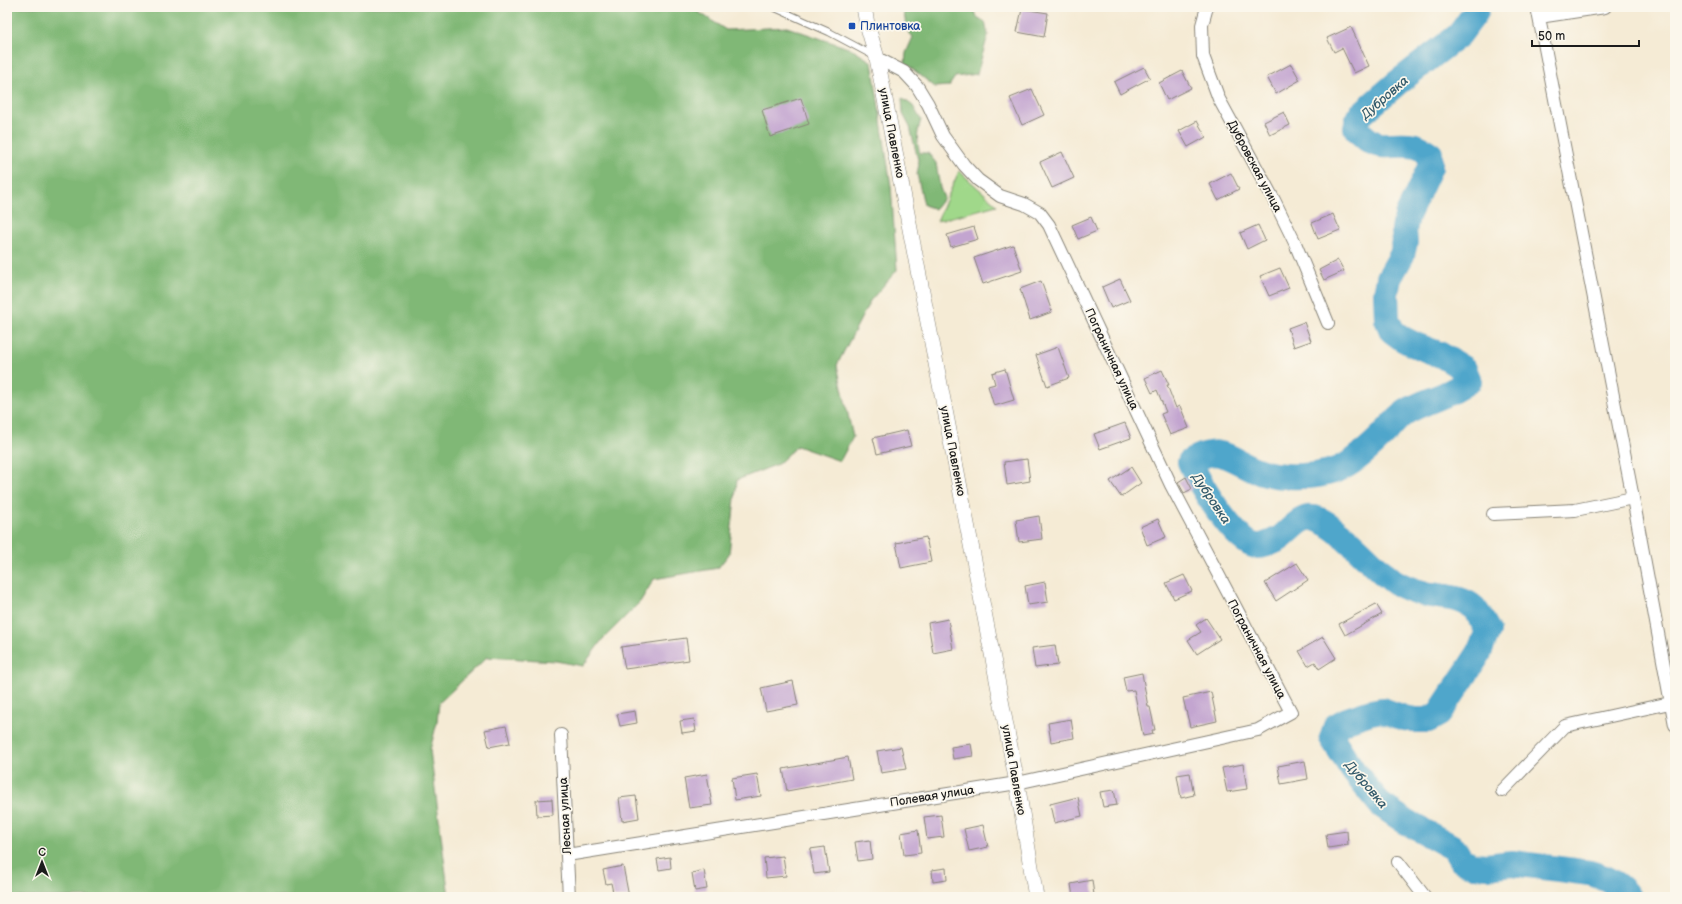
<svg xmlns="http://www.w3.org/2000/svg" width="1682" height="904" font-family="'Balsamiq Sans',sans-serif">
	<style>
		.green { fill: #a0d88a; stroke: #5e7a53 }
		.forest { fill: #80b876; stroke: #4e6a49 }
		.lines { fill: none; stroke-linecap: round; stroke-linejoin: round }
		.river { stroke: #4fa6cb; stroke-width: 26 }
		.building { fill: #c3a5d0 }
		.service-casing { stroke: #888478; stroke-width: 8 }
		.minor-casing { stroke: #888478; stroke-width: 14 }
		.tertiary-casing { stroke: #888478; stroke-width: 16 }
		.service { stroke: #fff; stroke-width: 6 }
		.minor { stroke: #fff; stroke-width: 12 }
		.tertiary { stroke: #fff; stroke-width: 15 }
		.transit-dot { fill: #1a4fb4; stroke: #fbf7ec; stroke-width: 1.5 }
		.labels { text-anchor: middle; stroke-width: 3.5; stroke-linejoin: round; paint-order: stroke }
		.transit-label { font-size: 12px; fill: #164399; stroke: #fbf7ec; text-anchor: start }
		.street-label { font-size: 12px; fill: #1c1c1c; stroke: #fbf7ec }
		.water-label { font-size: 13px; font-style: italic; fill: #335a6b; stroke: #fbf7ec }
	</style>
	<rect width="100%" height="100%" fill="#fbf7ec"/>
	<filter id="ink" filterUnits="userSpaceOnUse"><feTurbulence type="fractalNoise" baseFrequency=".025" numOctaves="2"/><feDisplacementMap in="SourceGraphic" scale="8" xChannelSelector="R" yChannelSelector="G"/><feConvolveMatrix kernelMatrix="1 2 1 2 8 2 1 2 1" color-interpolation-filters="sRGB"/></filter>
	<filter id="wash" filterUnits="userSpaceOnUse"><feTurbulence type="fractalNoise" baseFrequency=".012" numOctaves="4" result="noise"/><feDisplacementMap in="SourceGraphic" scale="16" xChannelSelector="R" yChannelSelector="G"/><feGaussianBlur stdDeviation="0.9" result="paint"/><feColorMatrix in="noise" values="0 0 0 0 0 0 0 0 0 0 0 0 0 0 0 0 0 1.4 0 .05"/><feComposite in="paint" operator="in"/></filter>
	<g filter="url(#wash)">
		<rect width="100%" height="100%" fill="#f5ebd5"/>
		<!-- green -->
		<path class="green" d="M 959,171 L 997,205 L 937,221 Z"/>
		<!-- forest -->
		<path class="forest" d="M 7,7 L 691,7 L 726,30 L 787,27 L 851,49 L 872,62 L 891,186 L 897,270 L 870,301 L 837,365 L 853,437 L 840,461 L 797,446 L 778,464 L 737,480 L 729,554 L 718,568 L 654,579 L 640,602 L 602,640 L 583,666 L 556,661 L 487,657 L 439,703 L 437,722 L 430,750 L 449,897 L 7,897 Z
			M 903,7 L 973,7 L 978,19 L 985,22 L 988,35 L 977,74 L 955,77 L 949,86 L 935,87 L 905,63 L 906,53 L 913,37 C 905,30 905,17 903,7 Z
			M 902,98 L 913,106 L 921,120 C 917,132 916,141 920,153 L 928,153 L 936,163 L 940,188 L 944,198 L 935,209 L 924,205 L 917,174 L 919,164 L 910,127 L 903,114 Z"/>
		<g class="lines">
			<!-- river -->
			<path class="river" d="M 1477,7 L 1476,12 L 1459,35 L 1397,83 L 1359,116 L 1356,128 C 1378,155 1388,141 1416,146 C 1421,147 1426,152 1430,154 L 1430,167 L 1407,216 L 1404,230 L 1405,242 L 1402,255 L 1389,278 L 1386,293 L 1387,319 L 1392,331 L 1403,339 L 1415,345 L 1441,355 L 1464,369 L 1469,381 C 1462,385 1455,390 1448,393 C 1434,400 1419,404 1406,412 C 1398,417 1391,426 1385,433 C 1358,460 1340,476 1301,476 C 1286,477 1268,475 1254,469 C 1227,458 1220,444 1190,462 C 1198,482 1234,542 1256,546 C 1263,547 1273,542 1279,539 C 1289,533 1300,515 1314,518 C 1335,523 1365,557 1382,572 C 1387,575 1391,580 1396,583 C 1404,587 1414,591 1422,593 C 1439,598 1460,595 1474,608 C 1479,614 1484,624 1488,631 L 1478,655 L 1439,714 L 1428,720 L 1416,720 L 1404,718 L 1382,710 L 1371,712 L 1347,720 L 1336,726 L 1332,738 L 1354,772 L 1381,805 L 1403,820 L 1454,848 L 1461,860 L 1473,865 L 1487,866 L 1512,863 L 1590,873 C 1604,877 1620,884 1628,897"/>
		</g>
		<g id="blocks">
			<!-- building -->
			<path class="building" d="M 1022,9 L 1048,13 L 1044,37 L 1017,32 Z
				M 1351,27 L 1369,66 L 1354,73 L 1342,48 L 1334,52 L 1327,38 Z
				M 1291,64 L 1300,80 L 1276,94 L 1267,77 Z
				M 1144,67 L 1150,78 L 1120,94 L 1114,82 Z
				M 1182,71 L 1191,88 L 1167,100 L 1159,83 Z
				M 1032,89 L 1044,115 L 1022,125 L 1010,98 Z
				M 801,98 L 809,124 L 770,137 L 762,110 Z
				M 1284,112 L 1290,125 L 1270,135 L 1264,122 Z
				M 1197,121 L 1206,137 L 1188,147 L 1179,131 Z
				M 1062,152 L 1074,178 L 1052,188 L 1040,162 Z
				M 1231,173 L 1239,189 L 1218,200 L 1210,184 Z
				M 1333,214 L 1340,230 L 1318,239 L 1312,223 Z
				M 1091,217 L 1097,231 L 1078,239 L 1072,225 Z
				M 1258,225 L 1265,240 L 1247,249 L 1240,233 Z
				M 974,227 L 978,239 L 951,247 L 947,235 Z
				M 1013,245 L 1022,271 L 983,284 L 974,258 Z
				M 1338,260 L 1344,271 L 1324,280 L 1319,270 Z
				M 1280,268 L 1289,288 L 1269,296 L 1260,276 Z
				M 1120,279 L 1130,300 L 1111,308 L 1102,287 Z
				M 1041,281 L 1052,312 L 1030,320 L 1020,289 Z
				M 1304,322 L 1311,341 L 1294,347 L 1288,328 Z
				M 1058,347 L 1069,378 L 1047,386 L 1036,355 Z
				M 1005,369 L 1014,400 L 994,406 L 988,386 L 995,384 L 992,373 Z
				M 1162,370 L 1169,385 L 1167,385 L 1176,408 L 1180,406 L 1189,428 L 1170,435 L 1161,414 L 1166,412 L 1157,390 L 1152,393 L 1145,378 Z
				M 1125,423 L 1131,438 L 1100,449 L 1094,434 Z
				M 907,430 L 911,446 L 877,454 L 873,438 Z
				M 1027,459 L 1030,481 L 1007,485 L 1004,462 Z
				M 1131,467 L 1141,483 L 1121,497 L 1110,481 Z
				M 1186,477 L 1192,489 L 1184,493 L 1178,482 Z
				M 1039,516 L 1042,539 L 1019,542 L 1016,520 Z
				M 1158,519 L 1166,537 L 1147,545 L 1140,527 Z
				M 926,537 L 931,562 L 901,568 L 896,543 Z
				M 1297,563 L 1308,580 L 1276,601 L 1265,583 Z
				M 1184,575 L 1192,591 L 1174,599 L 1166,583 Z
				M 1045,582 L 1048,602 L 1028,605 L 1025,586 Z
				M 1376,604 L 1382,614 L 1345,635 L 1339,624 Z
				M 1206,618 L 1220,639 L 1197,654 L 1188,640 L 1201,632 L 1196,625 Z
				M 948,619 L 953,649 L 933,653 L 928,623 Z
				M 1323,637 L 1336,658 L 1319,669 L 1315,662 L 1308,666 L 1299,651 Z
				M 686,638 L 689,660 L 625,669 L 621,647 Z
				M 1055,645 L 1058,665 L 1035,668 L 1032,648 Z
				M 1142,673 L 1148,707 L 1150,707 L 1155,730 L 1152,730 L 1153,734 L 1143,736 L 1134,690 L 1126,691 L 1123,677 Z
				M 793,681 L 798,705 L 766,711 L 761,688 Z
				M 1211,692 L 1217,721 L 1190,727 L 1183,698 Z
				M 635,711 L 637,723 L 620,726 L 617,714 Z
				M 694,719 L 696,731 L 682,733 L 680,721 Z
				M 1071,719 L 1074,738 L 1051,742 L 1048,723 Z
				M 506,726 L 510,743 L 489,747 L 485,730 Z
				M 971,744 L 973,756 L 953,759 L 951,747 Z
				M 901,747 L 906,769 L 881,773 L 877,751 Z
				M 848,757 L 852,779 L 787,791 L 783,769 Z
				M 1305,761 L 1308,779 L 1281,784 L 1278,766 Z
				M 1243,764 L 1247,789 L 1227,792 L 1222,768 Z
				M 1190,773 L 1194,795 L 1181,798 L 1177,775 Z
				M 707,774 L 712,805 L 689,808 L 684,778 Z
				M 757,774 L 761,796 L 735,800 L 732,778 Z
				M 1114,790 L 1117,805 L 1103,807 L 1100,792 Z
				M 636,796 L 639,818 L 622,821 L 619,798 Z
				M 1078,797 L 1082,816 L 1054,823 L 1050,804 Z
				M 552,799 L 553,815 L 537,816 L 536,800 Z
				M 941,815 L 944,837 L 927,839 L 924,817 Z
				M 983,825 L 988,847 L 969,851 L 964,829 Z
				M 918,830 L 921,853 L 904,855 L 901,833 Z
				M 1347,831 L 1348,845 L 1328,848 L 1326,834 Z
				M 870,840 L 872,859 L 858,861 L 855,842 Z
				M 825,847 L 829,872 L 814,874 L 810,849 Z
				M 783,856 L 786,876 L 766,878 L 764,858 Z
				M 670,857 L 671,868 L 659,870 L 657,859 Z
				M 623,866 L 629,897 L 614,897 L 611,883 L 606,884 L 603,870 Z
				M 946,868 L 947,880 L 933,882 L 932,870 Z
				M 704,870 L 707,889 L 695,891 L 692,873 Z
				M 1092,880 L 1094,895 L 1073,897 L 1071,884 Z"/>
		</g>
	</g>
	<g filter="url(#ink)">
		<use href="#blocks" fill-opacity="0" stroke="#888478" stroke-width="1"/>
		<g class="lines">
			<!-- service casing -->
			<g class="service-casing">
				<path id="service" d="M 773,7 L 829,32 L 874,56"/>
			</g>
			<!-- minor casing -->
			<g class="minor-casing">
				<path id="minor" d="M 1207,7 L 1202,25 L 1203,56 L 1219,99 L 1274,200 L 1295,243 L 1328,323
					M 1537,7 L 1633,498 L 1675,725
					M 1539,17 L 1605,7
					M 1493,514 L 1575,510 L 1633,498
					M 561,735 L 569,897
					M 1502,791 L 1565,726 L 1670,703
					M 567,855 L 1017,783 L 1258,730 L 1291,712 L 1171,485 L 1049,225 L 1040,213 L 1024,204 L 1000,196 L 978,180 L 964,165 L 943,136 L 928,104 L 917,86 L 904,72 L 877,58
					M 1398,862 L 1425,897"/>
			</g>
			<!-- tertiary casing -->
			<g class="tertiary-casing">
				<path id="tertiary" d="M 864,7 L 867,24 L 877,58 L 1017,783 L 1036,897"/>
			</g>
			<!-- service -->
			<use href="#service" class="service"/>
			<!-- minor -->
			<use href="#minor" class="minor"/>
			<!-- tertiary -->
			<use href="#tertiary" class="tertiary"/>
		</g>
	</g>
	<!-- markers -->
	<rect class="transit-dot" x="848" y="22" width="8" height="8" rx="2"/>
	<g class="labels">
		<!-- transit labels -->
		<g class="transit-label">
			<text x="860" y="30">Плинтовка</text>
		</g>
		<!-- street labels -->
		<g class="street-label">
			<text transform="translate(892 133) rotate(79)" y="4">улица Павленко</text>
			<text transform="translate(1255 166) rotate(62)" y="4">Дубровская улица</text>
			<text transform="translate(1112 359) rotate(65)" y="4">Пограничная улица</text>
			<text transform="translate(953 451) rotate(79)" y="4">улица Павленко</text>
			<text transform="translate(1257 649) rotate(62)" y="4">Пограничная улица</text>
			<text transform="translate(1014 770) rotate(80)" y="4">улица Павленко</text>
			<text transform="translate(932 796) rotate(-9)" y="4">Полевая улица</text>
			<text transform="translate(565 816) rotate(-93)" y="4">Лесная улица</text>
		</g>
		<!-- water labels -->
		<g class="water-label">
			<text transform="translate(1384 97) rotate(-41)" y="5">Дубровка</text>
			<text transform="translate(1212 498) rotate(56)" y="5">Дубровка</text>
			<text transform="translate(1367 784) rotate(50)" y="5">Дубровка</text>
		</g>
	</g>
	<!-- margin -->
	<rect width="1682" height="904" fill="none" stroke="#fbf7ec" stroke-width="24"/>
	<!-- north arrow -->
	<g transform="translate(42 862)" stroke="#fbf7ec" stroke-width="3" paint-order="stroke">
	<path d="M0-3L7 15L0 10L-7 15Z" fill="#1c1c1c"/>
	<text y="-6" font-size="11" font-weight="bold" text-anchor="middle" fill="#1c1c1c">С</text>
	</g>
	<!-- scale -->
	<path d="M1532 40v6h107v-6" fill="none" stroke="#1c1c1c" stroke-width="2"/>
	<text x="1538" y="40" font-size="12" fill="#1c1c1c" stroke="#fbf7ec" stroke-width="3" paint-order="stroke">50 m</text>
</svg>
